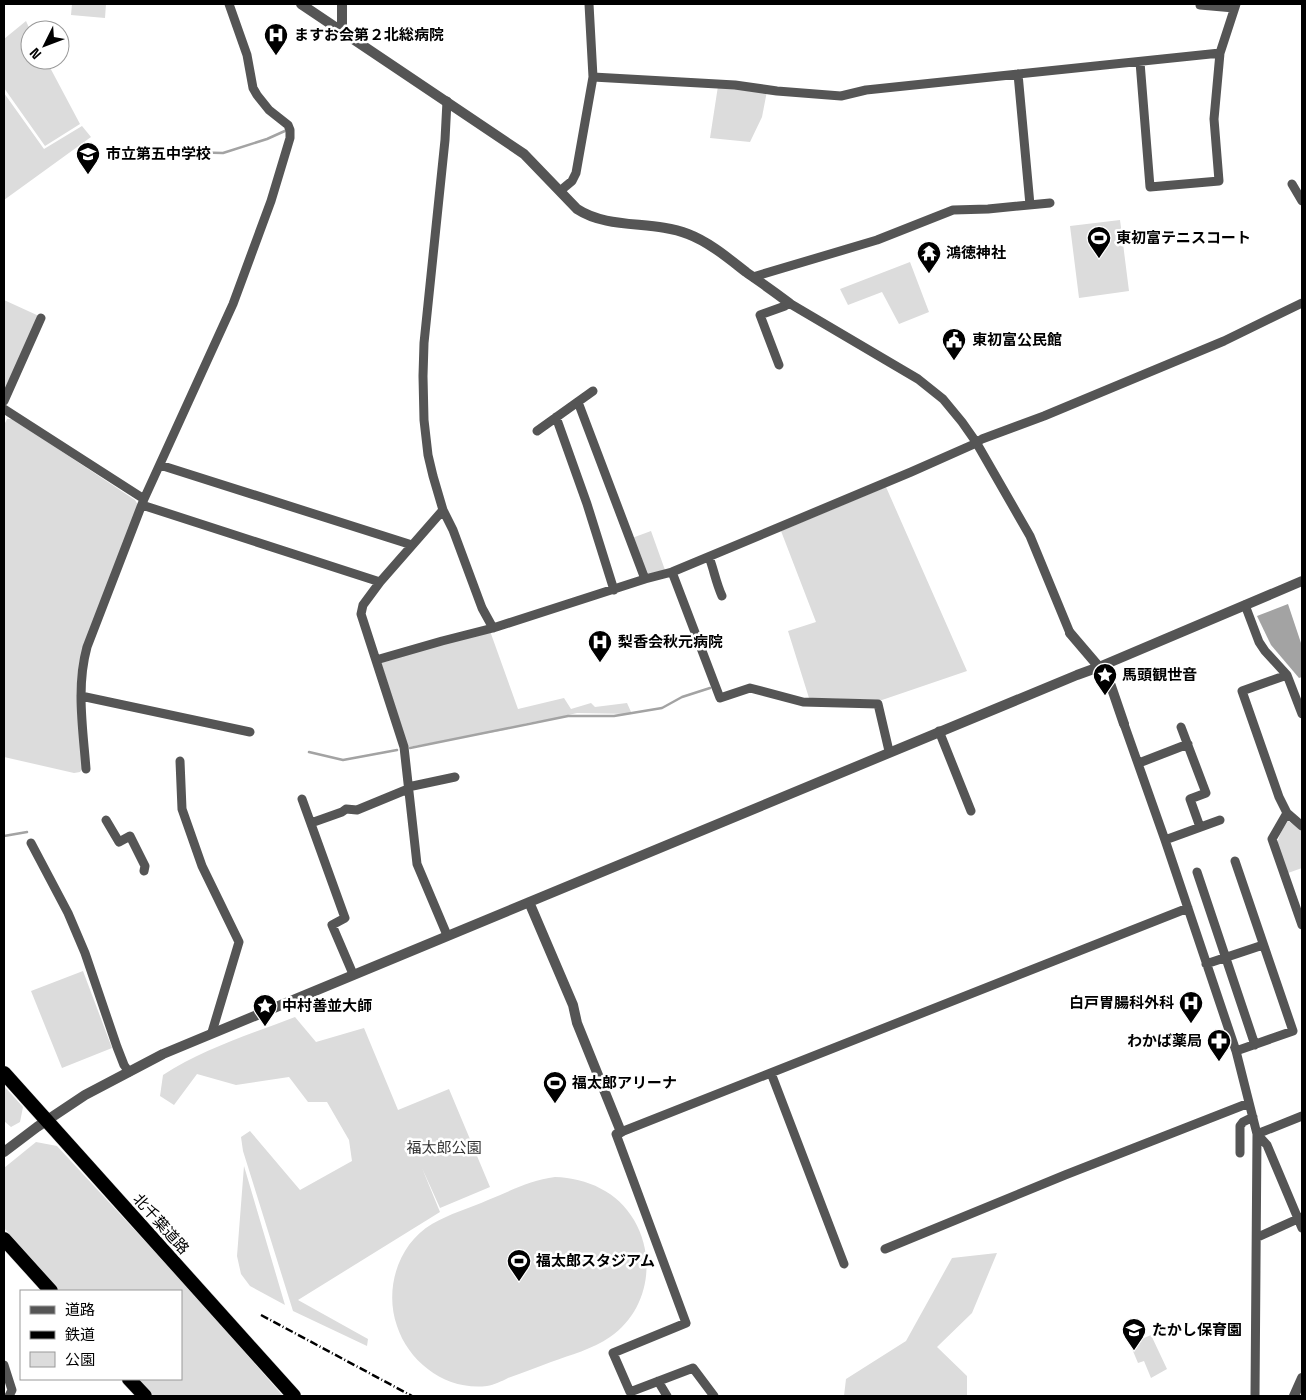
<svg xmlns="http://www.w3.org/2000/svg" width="1306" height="1400" font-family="'Space Grotesk','Noto Sans JP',sans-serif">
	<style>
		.green { fill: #dcdcdc }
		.water { fill: #a3a3a3 }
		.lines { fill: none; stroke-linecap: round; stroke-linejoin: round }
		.stream { stroke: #a3a3a3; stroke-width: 2.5 }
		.trunk-casing { stroke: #dbdbdb; stroke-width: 15 }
		.minor { stroke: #555; stroke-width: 9 }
		.tertiary { stroke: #555; stroke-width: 10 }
		.trunk { stroke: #000; stroke-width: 14 }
		.rail { stroke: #000; stroke-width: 2.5; stroke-dasharray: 8 2.5 1 2.5; stroke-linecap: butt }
		.labels { text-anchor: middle; stroke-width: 5; stroke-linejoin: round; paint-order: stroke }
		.poi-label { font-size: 15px; font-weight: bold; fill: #000; stroke: #fff; text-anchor: start }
		.park-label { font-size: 15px; fill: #333; stroke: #fff }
		.street-label { font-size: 15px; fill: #000; stroke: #fff }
	</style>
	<rect width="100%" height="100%" fill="#fff"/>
	<!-- green -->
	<path class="green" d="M 72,4 L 106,4 L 105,18 L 71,15 Z
		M 26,21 L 30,30 L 30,60 L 46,60 L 80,124 L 45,146 L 4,88 L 4,39 Z
		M 718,86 L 767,91 L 762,117 L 750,142 L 710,138 Z
		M 4,93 L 44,149 L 82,126 L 91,137 L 4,200 Z
		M 1120,220 L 1129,291 L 1079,298 L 1070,226 Z
		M 910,262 L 929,312 L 899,324 L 882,292 L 848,305 L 840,289 Z
		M 4,300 L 39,316 L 4,392 Z
		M 7,419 L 13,419 L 135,500 L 138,505 L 80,666 L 83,768 L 80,772 L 74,773 L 4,757 L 4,425 Z
		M 886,487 L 967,671 L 882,700 L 809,698 L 788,631 L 816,622 L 781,531 Z
		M 651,531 L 665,570 L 650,575 L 645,572 L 632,538 Z
		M 490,631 L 518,709 L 564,698 L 571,709 L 591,703 L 595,707 L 627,703 L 632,714 L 577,713 L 551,719 L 527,723 L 506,730 L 408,747 L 381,662 Z
		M 1288,821 L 1302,830 L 1302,868 L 1288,873 C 1278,847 1271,846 1288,821 Z
		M 83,971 L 112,1048 L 62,1068 L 31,991 Z
		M 295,1017 L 316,1042 L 364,1028 L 398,1110 L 449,1089 L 490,1187 L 440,1208 L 422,1168 L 440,1212 L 298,1300 L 368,1339 L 367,1346 L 293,1311 L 243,1151 L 241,1137 L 250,1131 L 300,1190 L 352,1161 L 349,1140 L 327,1102 L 308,1102 L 289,1077 L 236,1085 L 197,1074 L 174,1105 L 160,1096 L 163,1075 C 203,1049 251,1034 295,1017 Z
		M 4,1086 L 23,1107 L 20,1122 L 11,1127 L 4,1121 Z
		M 36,1142 L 57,1146 L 193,1293 L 283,1396 L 153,1396 L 137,1379 L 181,1379 L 181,1291 L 59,1291 L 4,1228 L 4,1168 Z
		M 244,1166 L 285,1305 L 250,1286 L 241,1274 L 237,1256 Z
		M 555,1177 C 587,1178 618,1192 634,1220 C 657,1259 648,1311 610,1337 C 593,1349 570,1355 551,1362 C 537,1367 523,1373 508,1378 C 502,1381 494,1385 487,1386 C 447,1391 409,1363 397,1326 C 384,1289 398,1244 432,1224 C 449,1214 470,1208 488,1200 C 510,1191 531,1180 555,1177 Z
		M 997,1253 L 972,1313 L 937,1347 L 967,1376 L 967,1396 L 844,1396 L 846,1379 L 906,1341 L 952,1258 Z
		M 1151,1335 L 1167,1369 L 1151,1378 L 1144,1361 L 1138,1363 L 1130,1344 Z"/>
	<!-- water -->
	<path class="water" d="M 1288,604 L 1302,646 L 1302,677 L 1299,678 L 1271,645 L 1257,616 Z"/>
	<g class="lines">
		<!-- stream -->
		<path class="stream" d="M 183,152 L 223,153 L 267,139 L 287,130
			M 410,748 L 568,716 L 614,716 L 662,708 L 682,697 L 710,688
			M 309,752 L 343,760 L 397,750
			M 4,836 L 27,832"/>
		<!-- trunk casing -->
		<g class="trunk-casing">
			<path id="trunk" d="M 4,1073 L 294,1396
				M 4,1239 L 51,1291
				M 129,1379 L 145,1396"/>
		</g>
		<!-- minor -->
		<path class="minor" d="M 1200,4 L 1200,5 L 1234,8
			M 1140,62 L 1150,187 L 1219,181 L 1214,119 L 1220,53 L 1236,4
			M 1018,74 L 1030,205
			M 593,77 L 735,85 L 777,91 L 841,96 L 866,90 L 1220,53
			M 447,101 L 445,140 L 424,343 L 423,376 L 424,420 L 428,455 L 433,476 L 443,510 L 453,530 L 482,608 L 493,628
			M 1292,184 L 1302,201
			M 560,191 L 572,181 L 576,173 L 593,77 L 589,4
			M 753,277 L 877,240 L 953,210 L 988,209 L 1050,203
			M 779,365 L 760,315 L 785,306 L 789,303 L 918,379 L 943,399 L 962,422 L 976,442 L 1030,536 L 1070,633
			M 4,401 L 41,318
			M 578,402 L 645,579
			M 4,409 L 144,499
			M 556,417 L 587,504 L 614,590
			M 537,431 L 593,391
			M 160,465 L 412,545
			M 142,505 L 380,582
			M 443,510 L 380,582 L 363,605 L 361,614 L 404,747 L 417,864 L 447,935
			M 709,557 C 714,570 716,583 722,596
			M 672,572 L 720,698 L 750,688 L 803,702 L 878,704 L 889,751
			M 1245,605 L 1259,642 L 1265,651 L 1287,675 L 1302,714
			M 376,660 L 442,641 L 493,628 L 645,579 L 672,572 L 911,472 L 972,445 L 982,439 L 1044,416 L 1224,341 L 1302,303
			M 1287,675 L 1242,691 L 1279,797 L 1287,813 L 1272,839 L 1302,925
			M 81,696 L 250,732
			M 1124,724 L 1165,840 L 1236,1051 L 1257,1134 L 1255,1396
			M 1181,727 L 1206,793 L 1190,799 L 1200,827
			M 939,731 L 971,811
			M 180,761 L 182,809 L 202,866 L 239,942 L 212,1032
			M 1139,763 L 1188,744
			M 86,769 C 83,729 76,687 87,647 L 144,499 L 233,304 L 271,201 L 290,138 L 290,130 L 288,125 L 269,110 L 257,95 L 253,88 L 247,55 L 229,4
			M 408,787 L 455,777
			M 302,799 L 345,918 L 332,925 L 353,974
			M 1287,813 L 1302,826
			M 106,820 L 119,842 L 130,836 L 145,866 L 144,871
			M 311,823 L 342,812 L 346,809 L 357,810 L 408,789
			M 1165,840 L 1220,820
			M 31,843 L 68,913 L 85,953 L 117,1047 L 124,1065 L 129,1072
			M 1235,861 L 1293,1031 L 1236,1051
			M 1197,872 L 1255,1045
			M 1206,964 L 1263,945
			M 771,1073 L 844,1264
			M 1302,1116 L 1257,1134 L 1267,1145 L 1302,1228
			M 1240,1153 L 1240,1126 L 1243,1122 L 1253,1117
			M 1258,1237 L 1302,1217
			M 885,1249 L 1065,1175 L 1249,1103
			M 4,1365 L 12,1390 L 9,1396
			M 658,1381 L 667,1396
			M 714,1396 L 693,1368 L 630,1392 L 613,1353 L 686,1323 L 616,1134 L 1188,908"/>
		<!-- tertiary -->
		<path class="tertiary" d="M 301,4 L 524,154 L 577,209 C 609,230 653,220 688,234 C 709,242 728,258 746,272 C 760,282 775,292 789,303
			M 342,4 L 342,31
			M 1070,633 L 1099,667 L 1111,686 L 1124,724
			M 529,902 L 573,1005 L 577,1023 L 621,1132
			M 4,1152 L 37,1127 L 85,1095 L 163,1054 L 1077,675 L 1099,667 L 1302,581
			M 1294,1396 L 1302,1378"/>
		<!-- trunk -->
		<use href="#trunk" class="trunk"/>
		<!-- rail -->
		<path class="rail" d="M 261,1315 L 412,1396"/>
	</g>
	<!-- icons -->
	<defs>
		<g id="hospital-pin" transform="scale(1.25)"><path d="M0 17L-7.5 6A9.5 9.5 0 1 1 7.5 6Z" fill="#000" stroke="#fff"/><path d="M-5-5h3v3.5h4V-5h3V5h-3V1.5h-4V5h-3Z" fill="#fff"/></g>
		<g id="school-pin" transform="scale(1.25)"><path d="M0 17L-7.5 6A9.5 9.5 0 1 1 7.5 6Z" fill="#000" stroke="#fff"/><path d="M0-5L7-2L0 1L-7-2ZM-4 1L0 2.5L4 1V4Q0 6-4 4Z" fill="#fff"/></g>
		<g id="stadium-pin" transform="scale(1.25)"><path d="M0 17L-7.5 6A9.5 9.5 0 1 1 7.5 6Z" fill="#000" stroke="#fff"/><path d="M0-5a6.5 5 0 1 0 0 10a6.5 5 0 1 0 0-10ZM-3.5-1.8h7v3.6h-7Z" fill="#fff"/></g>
		<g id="temple-pin" transform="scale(1.25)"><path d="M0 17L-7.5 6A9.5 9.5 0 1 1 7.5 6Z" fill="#000" stroke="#fff"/><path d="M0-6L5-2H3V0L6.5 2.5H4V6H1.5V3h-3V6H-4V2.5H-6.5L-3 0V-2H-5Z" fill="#fff"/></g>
		<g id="civic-pin" transform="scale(1.25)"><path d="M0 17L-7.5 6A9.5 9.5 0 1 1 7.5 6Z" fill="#000" stroke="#fff"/><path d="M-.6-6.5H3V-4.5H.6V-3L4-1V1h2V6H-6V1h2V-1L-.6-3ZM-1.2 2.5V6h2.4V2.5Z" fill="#fff"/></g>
		<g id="sight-pin" transform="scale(1.25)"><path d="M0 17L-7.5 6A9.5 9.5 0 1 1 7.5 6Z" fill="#000" stroke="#fff"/><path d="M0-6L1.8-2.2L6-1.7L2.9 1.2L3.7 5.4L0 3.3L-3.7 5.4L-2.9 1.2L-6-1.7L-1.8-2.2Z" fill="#fff"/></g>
		<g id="pharmacy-pin" transform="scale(1.25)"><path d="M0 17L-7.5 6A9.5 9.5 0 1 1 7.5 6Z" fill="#000" stroke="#fff"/><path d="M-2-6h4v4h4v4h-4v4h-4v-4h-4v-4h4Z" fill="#fff"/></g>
	</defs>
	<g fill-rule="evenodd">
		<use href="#hospital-pin" x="276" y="35"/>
		<use href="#school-pin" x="88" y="154"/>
		<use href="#stadium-pin" x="1099" y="238"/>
		<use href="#temple-pin" x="929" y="253"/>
		<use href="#civic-pin" x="954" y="340"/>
		<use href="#hospital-pin" x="600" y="642"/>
		<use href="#sight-pin" x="1105" y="675"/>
		<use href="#hospital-pin" x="1191" y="1003"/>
		<use href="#sight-pin" x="265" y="1006"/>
		<use href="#pharmacy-pin" x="1219" y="1041"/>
		<use href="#stadium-pin" x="555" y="1083"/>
		<use href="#stadium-pin" x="519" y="1261"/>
		<use href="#school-pin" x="1134" y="1330"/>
	</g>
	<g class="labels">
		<!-- poi labels -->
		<g class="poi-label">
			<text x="294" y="40">ますお会第２北総病院</text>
			<text x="106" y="159">市立第五中学校</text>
			<text x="1116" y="243">東初富テニスコート</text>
			<text x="946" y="258">鴻徳神社</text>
			<text x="972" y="345">東初富公民館</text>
			<text x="618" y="647">梨香会秋元病院</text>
			<text x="1122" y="680">馬頭観世音</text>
			<text x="1174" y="1008" text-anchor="end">白戸胃腸科外科</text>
			<text x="282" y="1011">中村善並大師</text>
			<text x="1202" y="1046" text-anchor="end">わかば薬局</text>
			<text x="572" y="1088">福太郎アリーナ</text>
			<text x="536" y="1266">福太郎スタジアム</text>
			<text x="1152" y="1335">たかし保育園</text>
		</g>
		<!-- park labels -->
		<g class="park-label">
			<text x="444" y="1153">福太郎公園</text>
		</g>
		<!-- street labels -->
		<g class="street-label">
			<text transform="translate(161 1224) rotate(48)" y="5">北千葉道路</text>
		</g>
	</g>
	<!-- border -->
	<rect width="1306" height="1400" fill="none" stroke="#000000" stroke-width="10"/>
	<!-- legend -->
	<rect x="20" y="1290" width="162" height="90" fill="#ffffff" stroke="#999999"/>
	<rect x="30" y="1306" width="25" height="8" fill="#555555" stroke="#999999"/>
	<text x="65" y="1315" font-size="15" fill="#000000">道路</text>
	<rect x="30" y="1331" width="25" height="8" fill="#000000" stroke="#999999"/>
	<text x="65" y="1340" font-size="15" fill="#000000">鉄道</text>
	<rect x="30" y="1352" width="25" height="15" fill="#dcdcdc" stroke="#999999"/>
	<text x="65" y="1365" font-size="15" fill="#000000">公園</text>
	<!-- north arrow -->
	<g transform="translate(45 45) rotate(228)"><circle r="24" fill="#ffffff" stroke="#999999"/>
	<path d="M0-4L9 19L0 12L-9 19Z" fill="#000000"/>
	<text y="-8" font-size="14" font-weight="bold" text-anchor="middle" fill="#000000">N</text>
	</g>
</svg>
